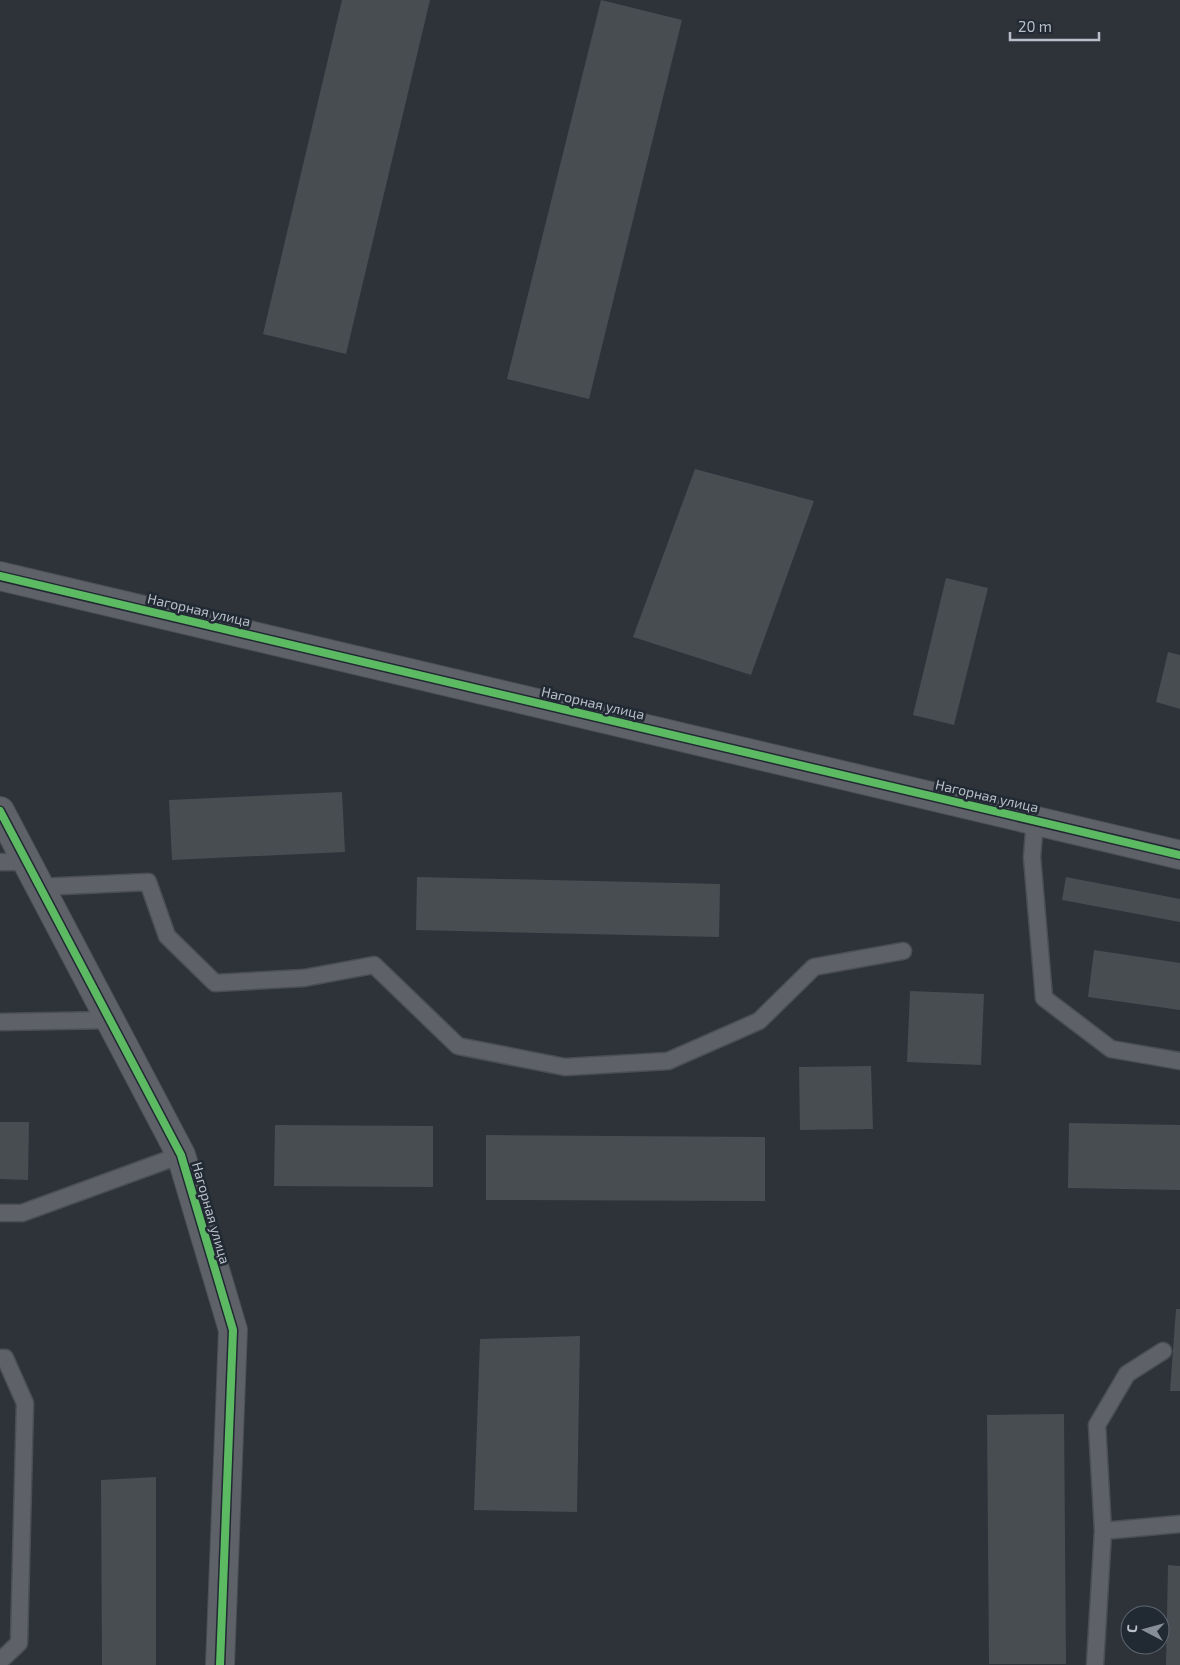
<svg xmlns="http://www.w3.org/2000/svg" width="1180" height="1665" font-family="'Exo 2',sans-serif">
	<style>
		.building { fill: #484d52 }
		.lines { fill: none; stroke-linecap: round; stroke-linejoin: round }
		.service-casing { stroke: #4b4f54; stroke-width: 19 }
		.minor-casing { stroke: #4b4f54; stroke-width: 30 }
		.service { stroke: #5e6167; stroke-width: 16 }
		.minor { stroke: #5e6167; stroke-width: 28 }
		.cycleway-casing { stroke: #212933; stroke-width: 11 }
		.cycleway { stroke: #5cba63; stroke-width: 8 }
		.labels { text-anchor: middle; stroke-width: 5; stroke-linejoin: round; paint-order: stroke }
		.street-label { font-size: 14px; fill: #b9bfc9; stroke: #212933 }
	</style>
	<rect width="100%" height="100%" fill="#2d3339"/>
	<!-- building -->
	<path class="building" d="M 342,0 L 430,0 L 346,354 L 263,334 Z
		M 601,0 L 682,20 L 589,399 L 507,379 Z
		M 695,469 L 814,501 L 751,675 L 633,637 Z
		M 946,578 L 988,588 L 954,725 L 913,715 Z
		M 1168,652 L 1180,655 L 1180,709 L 1156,702 Z
		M 342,792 L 345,852 L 172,860 L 169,800 Z
		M 417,877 L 720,884 L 719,937 L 416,930 Z
		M 1066,877 L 1180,899 L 1180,922 L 1062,900 Z
		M 1094,950 L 1180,963 L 1180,1010 L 1088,997 Z
		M 910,991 L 984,994 L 981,1065 L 907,1062 Z
		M 871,1066 L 873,1129 L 800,1130 L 799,1067 Z
		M 0,1122 L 29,1122 L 28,1180 L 0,1179 Z
		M 1069,1123 L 1180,1125 L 1180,1190 L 1068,1188 Z
		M 275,1125 L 433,1126 L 433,1187 L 274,1186 Z
		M 486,1135 L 765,1137 L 765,1201 L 486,1200 Z
		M 1176,1309 L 1180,1309 L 1180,1391 L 1170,1391 Z
		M 580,1336 L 577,1512 L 474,1510 L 480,1339 Z
		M 1064,1414 L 1066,1664 L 989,1664 L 987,1415 Z
		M 156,1477 L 156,1665 L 102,1665 L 101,1480 Z
		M 1168,1565 L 1180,1566 L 1180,1665 L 1166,1665 Z"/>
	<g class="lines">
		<!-- service casing -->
		<g class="service-casing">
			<path id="service" d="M 1035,820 L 1032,857 L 1044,998 L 1111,1049 L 1180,1061
				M 0,862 L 27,862
				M 40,887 L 148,882 L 167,936 L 215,983 L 304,978 L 374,965 L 458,1046 L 565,1067 L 668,1061 L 759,1021 L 814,967 L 903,951
				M 0,1022 L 110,1020
				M 0,1213 L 22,1213 L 181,1155
				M 0,1358 L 5,1358 L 25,1403 L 19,1643 L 0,1661
				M 1103,1531 L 1097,1425 L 1127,1374 L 1163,1351
				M 1095,1665 L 1103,1531 L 1180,1524"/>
		</g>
		<!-- minor casing -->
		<g class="minor-casing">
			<path id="minor" d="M 0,576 L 1180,855
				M 0,811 L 181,1155 L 233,1330 L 220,1665"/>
		</g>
		<!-- service -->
		<use href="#service" class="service"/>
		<!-- minor -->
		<use href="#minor" class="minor"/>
		<!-- cycleway casing -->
		<g class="cycleway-casing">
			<path id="cycleway" d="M 0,576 L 1180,855
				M 0,811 L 181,1155 L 233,1330 L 220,1665"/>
		</g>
		<!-- cycleway -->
		<use href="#cycleway" class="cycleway"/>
	</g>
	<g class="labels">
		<!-- street labels -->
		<g class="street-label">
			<text transform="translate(199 610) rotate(13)" y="5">Нагорная улица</text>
			<text transform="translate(593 703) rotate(13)" y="5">Нагорная улица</text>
			<text transform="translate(987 796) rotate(13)" y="5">Нагорная улица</text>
			<text transform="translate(211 1213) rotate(74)" y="5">Нагорная улица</text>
		</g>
	</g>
	<!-- north arrow -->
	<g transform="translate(1145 1630) rotate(276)"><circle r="24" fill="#212933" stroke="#5e656f"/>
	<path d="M0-4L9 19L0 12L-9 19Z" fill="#888e97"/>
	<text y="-8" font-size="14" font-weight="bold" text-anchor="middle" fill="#b9bfc9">С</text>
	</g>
	<!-- scale -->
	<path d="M1010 32v8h89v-8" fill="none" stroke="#b9bfc9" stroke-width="2.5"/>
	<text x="1018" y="32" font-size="15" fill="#b9bfc9" stroke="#212933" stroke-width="4" paint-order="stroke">20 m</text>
</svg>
